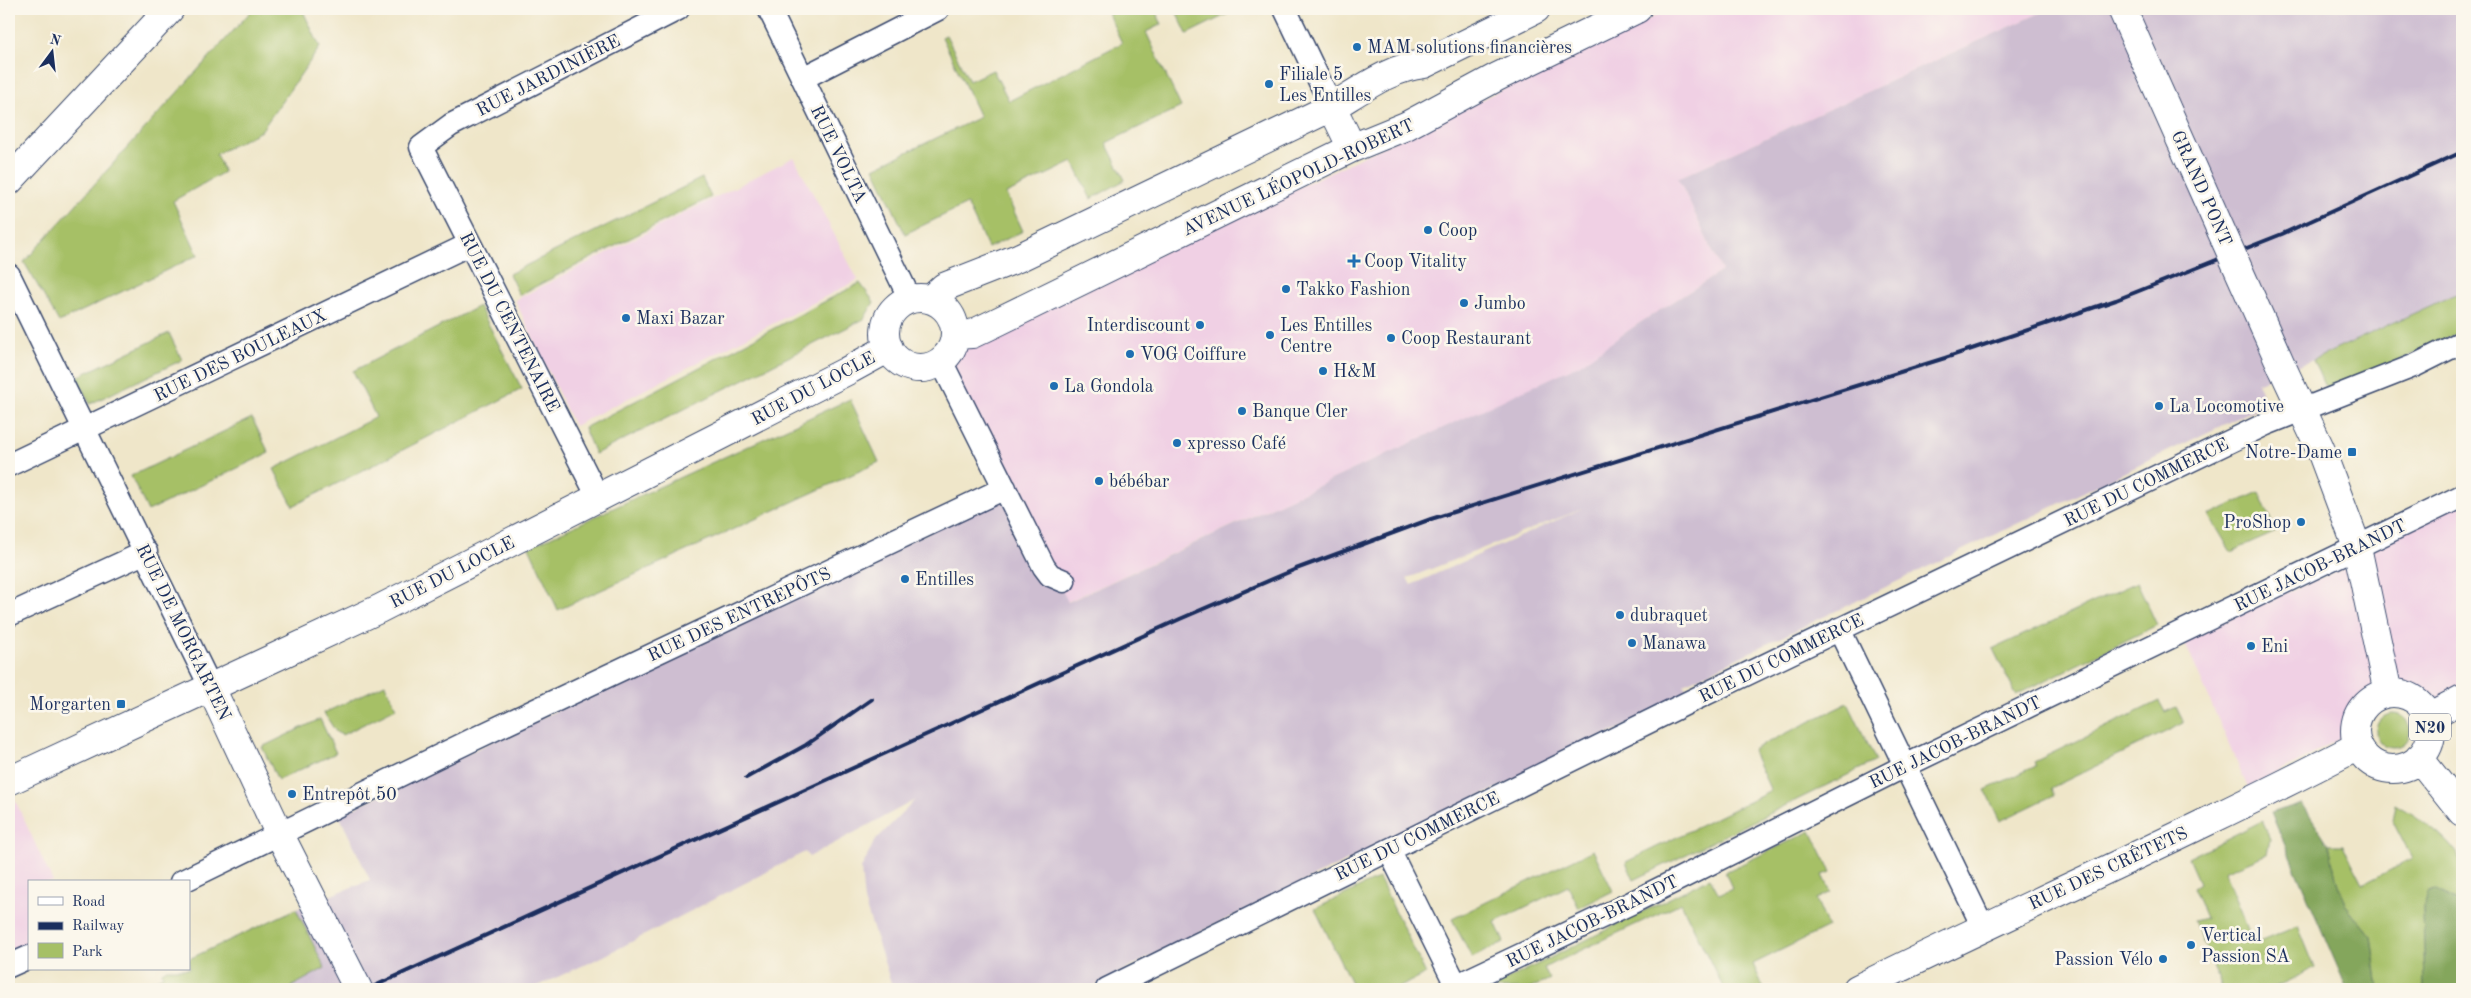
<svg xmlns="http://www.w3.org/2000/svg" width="2471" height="998" font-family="'Old Standard TT',serif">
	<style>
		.built { fill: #f0d0e4 }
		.industrial { fill: #cebed1; fill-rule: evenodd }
		.green { fill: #a6c066; stroke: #607862 }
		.forest { fill: #84a65b; stroke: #506a5c }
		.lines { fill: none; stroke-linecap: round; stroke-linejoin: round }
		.street-casing { stroke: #3b4a6e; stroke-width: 25 }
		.secondary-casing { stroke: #3b4a6e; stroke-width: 30 }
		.primary-casing { stroke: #3b4a6e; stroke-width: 30 }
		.street { stroke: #fff; stroke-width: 22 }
		.secondary { stroke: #fff; stroke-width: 28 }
		.primary { stroke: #fff; stroke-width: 28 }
		.rail { stroke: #1b2f5e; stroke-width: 4 }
		.primary-bridge-casing { stroke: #3b4a6e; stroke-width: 30; stroke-linecap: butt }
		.primary-bridge { stroke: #fff; stroke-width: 28 }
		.poi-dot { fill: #1f6fb2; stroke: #fbf7ec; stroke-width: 2 }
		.labels { text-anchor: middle; stroke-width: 5; stroke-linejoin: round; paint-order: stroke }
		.shield { fill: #fbf7ec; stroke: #5e6b89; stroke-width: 1 }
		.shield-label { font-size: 16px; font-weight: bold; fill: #1b2f5e }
		.poi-label { font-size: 18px; fill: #1b2f5e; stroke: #fbf7ec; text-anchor: start }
		.street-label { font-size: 18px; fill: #1b2f5e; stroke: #fbf7ec }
	</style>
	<rect width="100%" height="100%" fill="#fbf7ec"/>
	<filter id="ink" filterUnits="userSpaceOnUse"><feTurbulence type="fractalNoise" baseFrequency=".02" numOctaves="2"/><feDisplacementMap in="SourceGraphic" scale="10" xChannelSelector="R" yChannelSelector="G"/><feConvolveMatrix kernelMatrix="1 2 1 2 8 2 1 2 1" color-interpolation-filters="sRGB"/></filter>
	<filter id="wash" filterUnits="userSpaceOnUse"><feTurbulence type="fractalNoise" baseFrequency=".0096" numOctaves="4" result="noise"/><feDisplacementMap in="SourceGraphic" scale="20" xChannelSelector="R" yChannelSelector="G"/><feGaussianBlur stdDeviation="1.12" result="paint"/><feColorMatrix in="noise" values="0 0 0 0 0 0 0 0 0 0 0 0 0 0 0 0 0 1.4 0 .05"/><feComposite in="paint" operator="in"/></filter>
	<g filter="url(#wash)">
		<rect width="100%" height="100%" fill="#efe6c9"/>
		<!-- built -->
		<path class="built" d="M 1670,9 L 2049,9 L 1678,178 L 1722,271 L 1638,324 L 1580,365 L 1067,602 L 945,357 Z
			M 794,157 L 858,280 L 574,426 L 515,300 Z
			M 2462,487 L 2462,690 L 2430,704 L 2414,695 L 2385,690 L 2364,701 L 2349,732 L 2303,760 L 2248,788 L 2184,641 L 2279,595 L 2364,561 L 2359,539 Z
			M 9,787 L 53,882 L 29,882 L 29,946 L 9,956 Z"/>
		<!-- industrial -->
		<path class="industrial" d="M 2049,9 L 2462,9 L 2462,291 L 2313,360 L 2257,383 L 2261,391 L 2258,408 L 1684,684 L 1689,695 L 1175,944 L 1088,989 L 893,989 L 864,901 L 861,869 L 874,842 L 915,800 L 809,857 L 805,852 L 604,956 L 531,989 L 286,989 L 325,968 L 296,909 L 370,880 L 339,815 L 1013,492 L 1068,602 L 1579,365 L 1638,324 L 1722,271 L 1678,178 ZM 1584,508 L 1411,585 L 1407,578 L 1416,575 Z"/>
		<!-- green -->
		<path class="green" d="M 253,9 L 302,9 L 320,47 L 261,131 L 216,154 L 224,172 L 173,201 L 198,255 L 59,322 L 24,262 Z
			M 1118,9 L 1154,9 L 1162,24 L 1146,32 L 1181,107 L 1106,143 L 1125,180 L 1091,199 L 1073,162 L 1006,194 L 1023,231 L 988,248 L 967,204 L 905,234 L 874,168 L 980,117 L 942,37 L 946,35 L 969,81 L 993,70 L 1009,101 L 1122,43 L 1108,14 Z
			M 1175,9 L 1238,9 L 1187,34 Z
			M 702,178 L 711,197 L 519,295 L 509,274 Z
			M 860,283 L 874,302 L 864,319 L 595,454 L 584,428 Z
			M 2462,291 L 2462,331 L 2335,390 L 2324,385 L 2313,360 Z
			M 479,306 L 522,389 L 293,506 L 274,469 L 376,417 L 353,371 Z
			M 169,333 L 182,360 L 90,404 L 77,377 Z
			M 850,399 L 879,462 L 558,610 L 529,547 Z
			M 252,418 L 269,453 L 148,511 L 131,476 Z
			M 2259,492 L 2276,532 L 2231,552 L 2209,515 Z
			M 2137,582 L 2157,625 L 2016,695 L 1993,649 Z
			M 385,684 L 396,708 L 342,735 L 336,732 L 324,713 Z
			M 2159,701 L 2165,712 L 2176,707 L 2184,723 L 2051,788 L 2054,795 L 2000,821 L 1985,790 L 2036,766 L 2034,762 Z
			M 1848,703 L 1876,761 L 1634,880 L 1626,862 L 1771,791 L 1752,750 Z
			M2376 731a17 17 0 1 1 34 0a17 17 0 1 1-34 0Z
			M 320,719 L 336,753 L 278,780 L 262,747 Z
			M 2395,804 C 2417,817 2453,840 2462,864 C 2466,875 2462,892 2462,903 L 2442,893 L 2427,893 L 2423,907 L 2425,989 L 2378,989 L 2371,936 L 2345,904 L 2337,882 L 2329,845 L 2343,845 L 2363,884 L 2412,859 L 2392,820 Z
			M 2262,821 L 2270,838 L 2267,854 L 2224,872 L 2254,944 L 2298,926 L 2315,968 L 2271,989 L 2223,989 L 2194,921 L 2206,918 L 2193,887 L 2199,883 L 2188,858 Z
			M 1811,831 L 1831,872 L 1823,875 L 1831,892 L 1816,899 L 1828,927 L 1753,964 L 1764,989 L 1724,989 L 1681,903 L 1544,968 L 1550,979 L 1529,989 L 1488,989 L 1710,878 L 1719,894 L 1732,888 L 1725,872 Z
			M 1593,850 L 1613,891 L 1579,908 L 1568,886 L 1495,922 L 1504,942 L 1472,958 L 1452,919 Z
			M 1379,878 L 1426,974 L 1396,989 L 1354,989 L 1315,909 Z
			M 296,909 L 325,968 L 291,987 L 292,989 L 134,989 L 163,976 L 162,972 L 167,969 L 189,969 L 189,959 Z"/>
		<!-- forest -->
		<path class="forest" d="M 2302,803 L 2329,845 L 2337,882 L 2345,904 L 2371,936 L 2378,989 L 2347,989 L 2271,813 Z
			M 2436,891 L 2462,903 L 2462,989 L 2425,989 L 2423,907 L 2427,892 Z"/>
	</g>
	<g filter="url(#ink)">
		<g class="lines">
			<!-- street casing -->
			<g class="street-casing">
				<path id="street" d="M 769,9 L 910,299
					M 1285,9 L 1332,107
					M 803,78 L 938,9
					M 9,275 L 211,688
					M 941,361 L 1044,567 L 1050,575 L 1064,581
					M 9,465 L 470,244
					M 598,497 L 421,147 L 451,125 L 678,9
					M 9,615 L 146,552
					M 1839,629 L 1983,927
					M 1389,850 L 1458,989
					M 181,882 L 472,740 L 1005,488
					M 9,966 L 29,957
					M 1107,989 L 1691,701 L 2266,424 L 2416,365 L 2462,342
					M 1449,989 L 1631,903 L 1905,766 L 2462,496"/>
			</g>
			<!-- secondary casing -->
			<g class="secondary-casing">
				<path id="secondary" d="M 9,181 L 170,9
					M 211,688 L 279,833 L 358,989
					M 2428,717 L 2462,699
					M 1857,989 C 2023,907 2193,832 2358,746"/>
			</g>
			<!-- primary casing -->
			<g class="primary-casing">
				<path id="primary" d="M 1332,107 L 1352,148
					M885 333a35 35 0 1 1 70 0a35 35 0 1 1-70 0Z
					M 931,299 L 944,287 L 1018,258 L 1332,107 C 1361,90 1391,67 1424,64 L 1536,9
					M 955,335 L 972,334 L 995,323 L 1352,148 L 1406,126 L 1497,77 L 1637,9
					M 2282,367 L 2320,448 L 2357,547 L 2388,693
					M2355 731a38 38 0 1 1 76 0a38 38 0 1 1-76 0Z
					M 2419,758 L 2462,812
					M 9,781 L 379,609 L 847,371 L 889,348"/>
			</g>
			<!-- street -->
			<use href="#street" class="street"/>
			<!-- secondary -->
			<use href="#secondary" class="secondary"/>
			<!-- primary -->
			<use href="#primary" class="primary"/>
			<!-- rail -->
			<path class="rail" d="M 746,778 L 806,745 L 872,699
				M 368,989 L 1180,619 L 1296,569 L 1431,519 L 1945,358 L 2116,300 L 2282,234 L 2462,152"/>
			<!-- primary-bridge casing -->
			<g class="primary-bridge-casing">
				<path id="primary-bridge" d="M 2122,9 L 2282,367"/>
			</g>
			<!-- primary-bridge -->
			<use href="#primary-bridge" class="primary-bridge"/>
		</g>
	</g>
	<!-- markers -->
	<g class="poi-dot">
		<circle cx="1357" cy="47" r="5"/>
		<circle cx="1269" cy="84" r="5"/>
		<circle cx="1428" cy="230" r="5"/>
		<path d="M1351.5 253.5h5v5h5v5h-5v5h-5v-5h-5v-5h5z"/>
		<circle cx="1286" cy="289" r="5"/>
		<circle cx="1464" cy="303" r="5"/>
		<circle cx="626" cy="318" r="5"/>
		<circle cx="1200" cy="325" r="5"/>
		<circle cx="1270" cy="335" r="5"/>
		<circle cx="1391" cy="338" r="5"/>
		<circle cx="1130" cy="354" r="5"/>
		<circle cx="1323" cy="371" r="5"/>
		<circle cx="1054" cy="386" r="5"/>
		<circle cx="2159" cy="406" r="5"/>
		<circle cx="1242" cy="411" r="5"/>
		<circle cx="1177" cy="443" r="5"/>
		<rect x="2347" y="447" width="10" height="10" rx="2.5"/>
		<circle cx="1099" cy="481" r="5"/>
		<circle cx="2301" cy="522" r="5"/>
		<circle cx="905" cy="579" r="5"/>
		<circle cx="1620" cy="615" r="5"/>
		<circle cx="1632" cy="643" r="5"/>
		<circle cx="2251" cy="646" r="5"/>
		<rect x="116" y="699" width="10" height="10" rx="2.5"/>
		<circle cx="292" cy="794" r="5"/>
		<circle cx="2191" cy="945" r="5"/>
		<circle cx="2163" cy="959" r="5"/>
	</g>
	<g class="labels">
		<!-- shield labels -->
		<rect class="shield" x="2409" y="713.5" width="42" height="27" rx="4"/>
		<g class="shield-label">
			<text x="2430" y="733">N20</text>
		</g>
		<!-- poi labels -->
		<g class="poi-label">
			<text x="1367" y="53">MAM solutions financières</text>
			<text x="1279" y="80">Filiale 5<tspan x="1279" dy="21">Les Entilles</tspan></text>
			<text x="1438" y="236">Coop</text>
			<text x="1364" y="267">Coop Vitality</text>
			<text x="1296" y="295">Takko Fashion</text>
			<text x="1474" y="309">Jumbo</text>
			<text x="636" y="324">Maxi Bazar</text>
			<text x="1190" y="331" text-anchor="end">Interdiscount</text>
			<text x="1280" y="331">Les Entilles<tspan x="1280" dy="21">Centre</tspan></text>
			<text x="1401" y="344">Coop Restaurant</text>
			<text x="1140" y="360">VOG Coiffure</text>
			<text x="1333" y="377">H&amp;M</text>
			<text x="1064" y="392">La Gondola</text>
			<text x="2169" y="412">La Locomotive</text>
			<text x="1252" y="417">Banque Cler</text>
			<text x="1187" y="449">xpresso Café</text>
			<text x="2342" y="458" text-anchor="end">Notre-Dame</text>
			<text x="1109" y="487">bébébar</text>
			<text x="2291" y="528" text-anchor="end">ProShop</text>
			<text x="915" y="585">Entilles</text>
			<text x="1630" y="621">dubraquet</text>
			<text x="1642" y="649">Manawa</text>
			<text x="2261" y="652">Eni</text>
			<text x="111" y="710" text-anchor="end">Morgarten</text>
			<text x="302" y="800">Entrepôt 50</text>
			<text x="2201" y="941">Vertical<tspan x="2201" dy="21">Passion SA</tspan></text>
			<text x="2153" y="965" text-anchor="end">Passion Vélo</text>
		</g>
		<!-- street labels -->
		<g class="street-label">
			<text transform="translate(548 75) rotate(-27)" y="6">RUE JARDINIÈRE</text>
			<text transform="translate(839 154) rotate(64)" y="6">RUE VOLTA</text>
			<text transform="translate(1298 177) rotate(-25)" y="6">AVENUE LÉOPOLD-ROBERT</text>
			<text transform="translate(2202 188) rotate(66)" y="6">GRAND PONT</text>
			<text transform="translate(510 322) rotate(63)" y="6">RUE DU CENTENAIRE</text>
			<text transform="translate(240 355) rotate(-26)" y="6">RUE DES BOULEAUX</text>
			<text transform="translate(813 388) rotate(-28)" y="6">RUE DU LOCLE</text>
			<text transform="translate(2146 482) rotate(-26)" y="6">RUE DU COMMERCE</text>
			<text transform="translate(2320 565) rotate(-26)" y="6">RUE JACOB-BRANDT</text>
			<text transform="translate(452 572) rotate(-27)" y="6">RUE DU LOCLE</text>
			<text transform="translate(739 614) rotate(-25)" y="6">RUE DES ENTREPÔTS</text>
			<text transform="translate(184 632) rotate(64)" y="6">RUE DE MORGARTEN</text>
			<text transform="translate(1781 658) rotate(-26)" y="6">RUE DU COMMERCE</text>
			<text transform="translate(1955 742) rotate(-26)" y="6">RUE JACOB-BRANDT</text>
			<text transform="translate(1417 836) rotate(-26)" y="6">RUE DU COMMERCE</text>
			<text transform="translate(2108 868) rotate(-25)" y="6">RUE DES CRÊTETS</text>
			<text transform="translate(1592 921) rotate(-26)" y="6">RUE JACOB-BRANDT</text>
		</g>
	</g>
	<!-- margin -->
	<rect width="2471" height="998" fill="none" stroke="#fbf7ec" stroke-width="30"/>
	<!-- legend -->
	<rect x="28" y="880" width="162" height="90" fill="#fbf7ec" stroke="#a1a7b3"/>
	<rect x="38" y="897" width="25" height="8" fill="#ffffff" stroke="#a1a7b3"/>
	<text x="72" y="906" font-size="15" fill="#1b2f5e">Road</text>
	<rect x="38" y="922" width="25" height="8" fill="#1b2f5e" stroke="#a1a7b3"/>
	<text x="72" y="930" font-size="15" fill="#1b2f5e">Railway</text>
	<rect x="38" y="943" width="25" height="15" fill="#a6c066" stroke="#a1a7b3"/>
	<text x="72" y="956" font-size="15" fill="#1b2f5e">Park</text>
	<!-- north arrow -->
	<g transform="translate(52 52) rotate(15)" stroke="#fbf7ec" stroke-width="4" paint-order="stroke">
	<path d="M0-4L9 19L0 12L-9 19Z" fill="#1b2f5e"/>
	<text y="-8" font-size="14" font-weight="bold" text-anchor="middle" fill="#1b2f5e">N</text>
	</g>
</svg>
